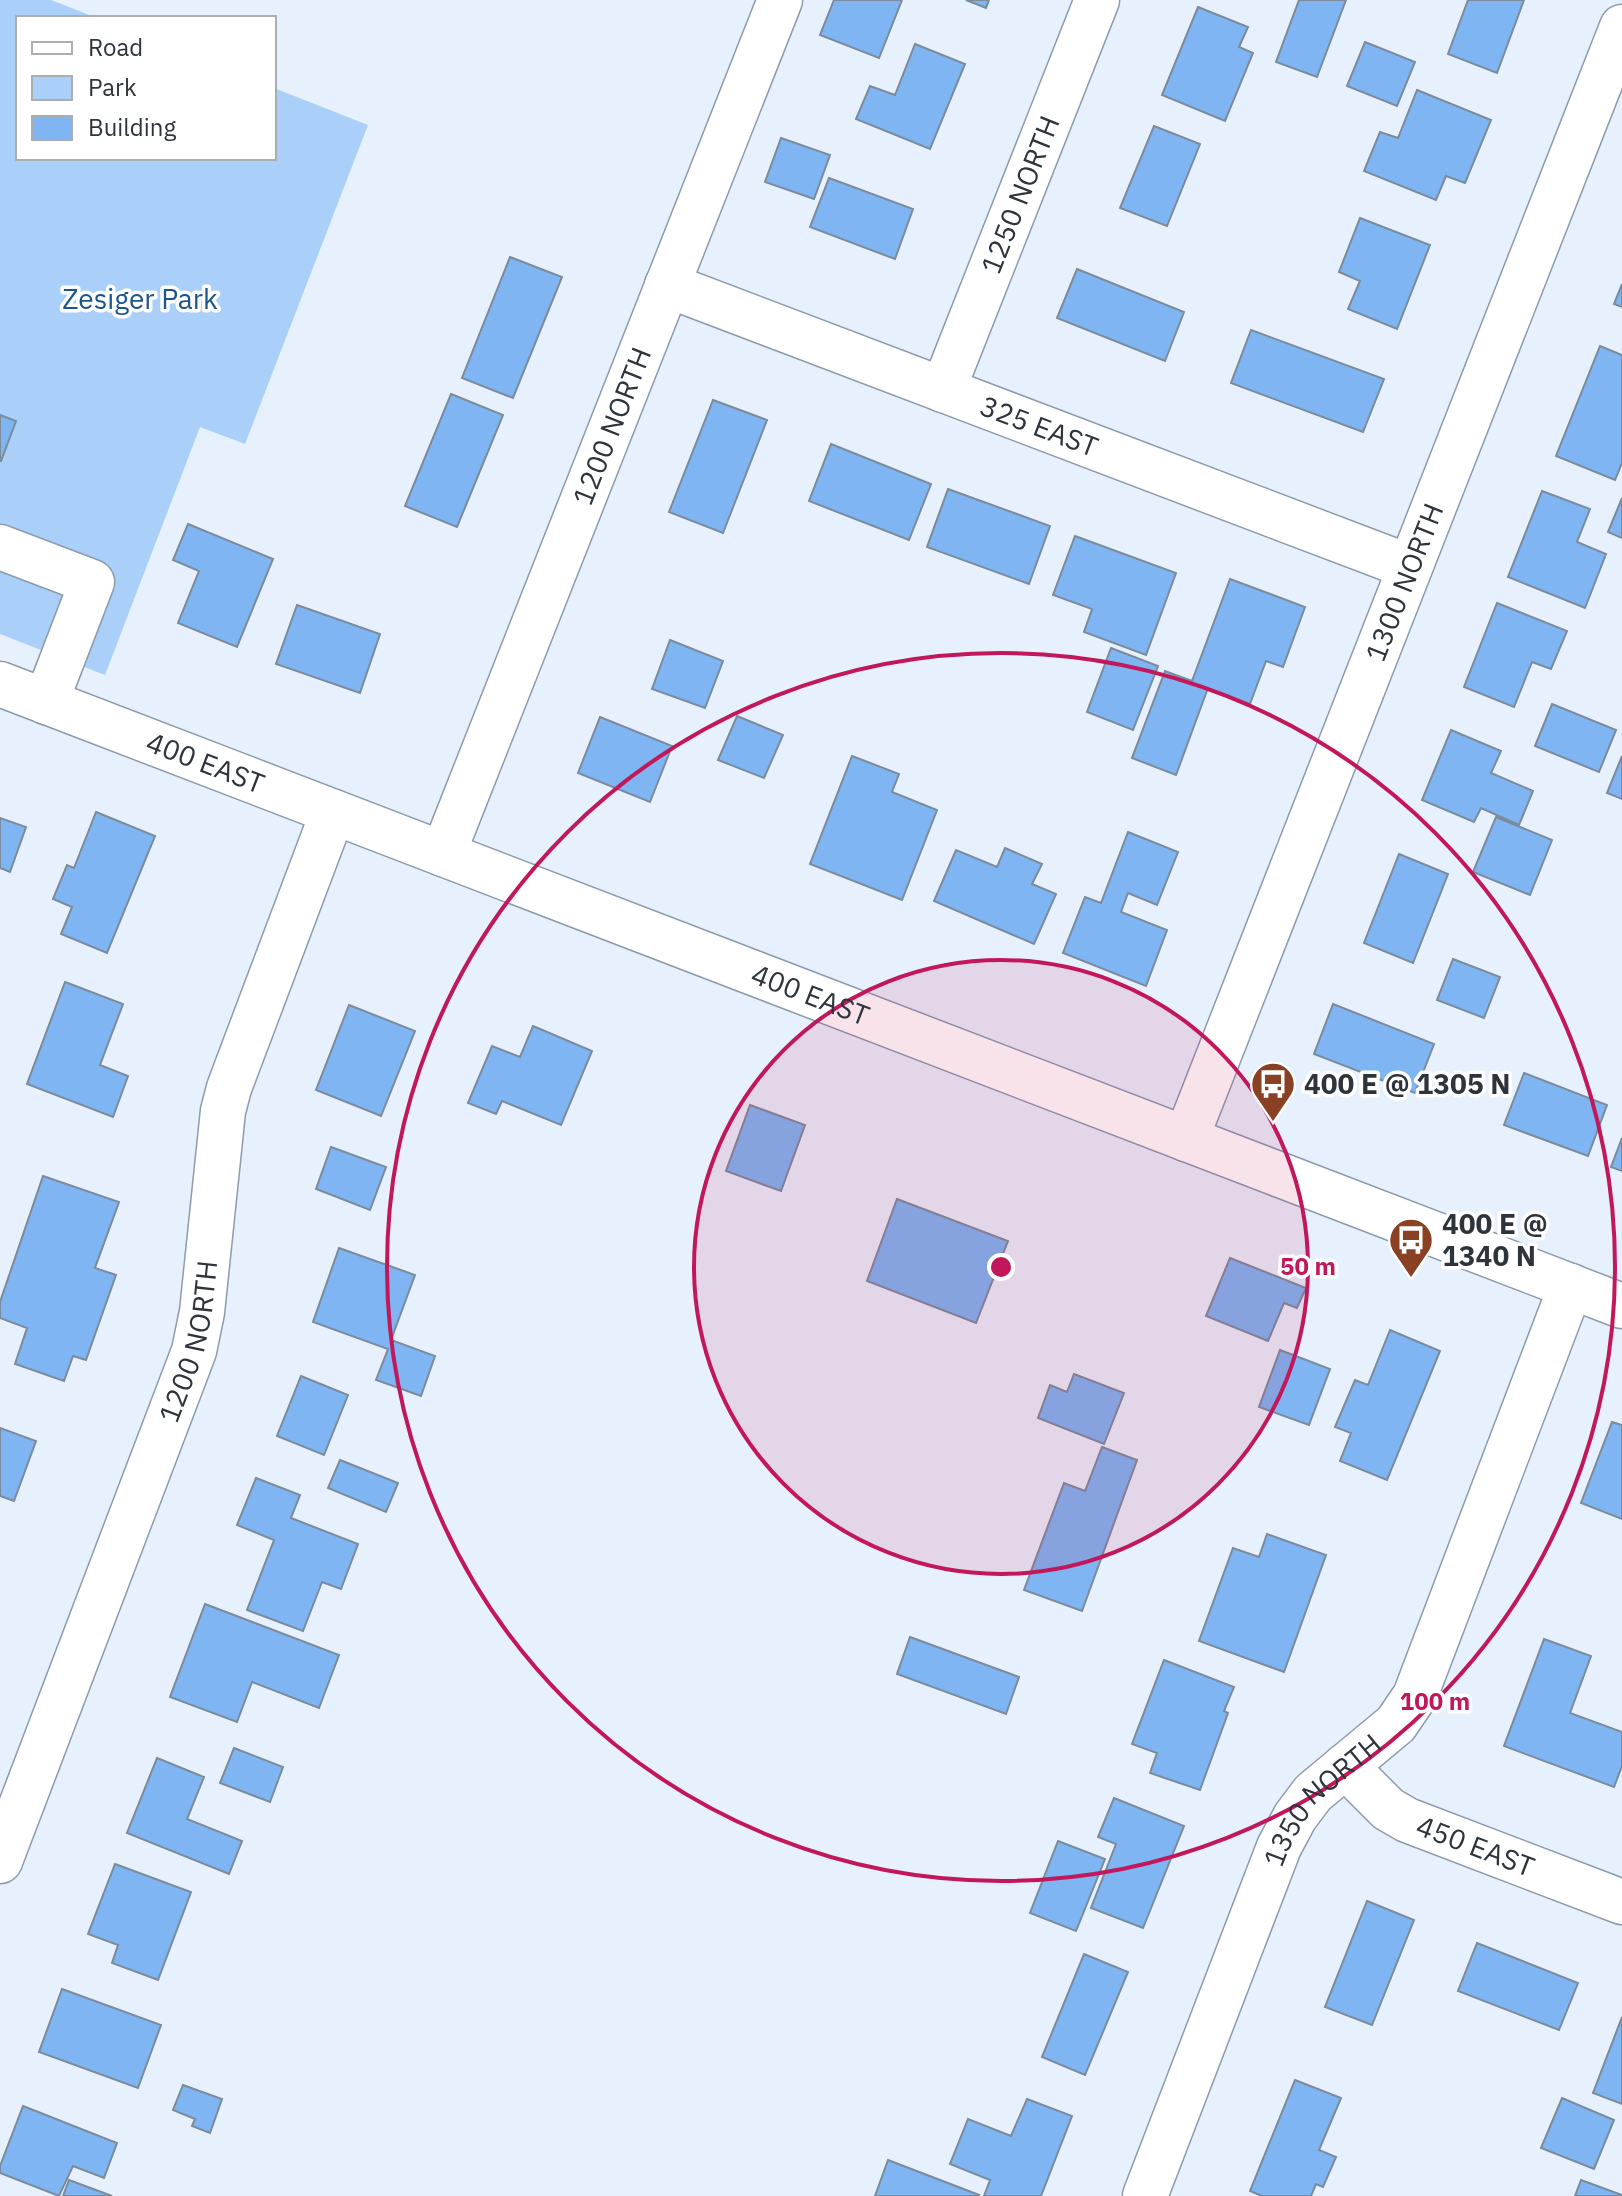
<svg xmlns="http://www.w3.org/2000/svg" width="1622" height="2196" font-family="'IBM Plex Sans',sans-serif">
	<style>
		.green { fill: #aacff9 }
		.building { fill: #7eb5f2; stroke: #7b8b9c; stroke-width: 2 }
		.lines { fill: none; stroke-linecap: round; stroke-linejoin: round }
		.minor-casing { stroke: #8c9bad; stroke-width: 47 }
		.major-casing { stroke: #8c9bad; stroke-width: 47 }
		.minor { stroke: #fff; stroke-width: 44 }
		.major { stroke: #fff; stroke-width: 44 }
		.ring { fill: none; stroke: #c2185b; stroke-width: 4 }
		.labels { text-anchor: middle; stroke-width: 7; stroke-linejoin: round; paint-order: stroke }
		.street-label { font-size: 28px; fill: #2e343b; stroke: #fff }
		.park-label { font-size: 28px; fill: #1c558c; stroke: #fff }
		.poi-label { font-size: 28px; font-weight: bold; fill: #2e343b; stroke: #fff; text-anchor: start }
		.centre { fill: #c2185b; stroke: #fff; stroke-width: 4 }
		.ring-label { font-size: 24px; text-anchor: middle; font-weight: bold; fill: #c2185b; stroke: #fff; stroke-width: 7; stroke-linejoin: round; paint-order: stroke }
	</style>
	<rect width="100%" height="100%" fill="#e7f1fd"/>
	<!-- green -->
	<path class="green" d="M 0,0 L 51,0 L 97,18 L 18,18 L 18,158 L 274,158 L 274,88 L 368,125 L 245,444 L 200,427 L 105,675 L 0,634 Z"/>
	<!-- building -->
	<path class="building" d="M 834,0 L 902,0 L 879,58 L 820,35 Z
		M 966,0 L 989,0 L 986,8 Z
		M 1299,0 L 1346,0 L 1317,77 L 1276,62 Z
		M 1468,0 L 1524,0 L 1497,73 L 1448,54 Z
		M 1198,7 L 1248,27 L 1239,47 L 1253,53 L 1225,121 L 1162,95 Z
		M 1365,42 L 1415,62 L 1397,106 L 1347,86 Z
		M 915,44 L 965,64 L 930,149 L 856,119 L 870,86 L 895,95 Z
		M 1417,90 L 1491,120 L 1465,183 L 1446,176 L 1436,200 L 1364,171 L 1380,132 L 1398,138 Z
		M 1154,126 L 1200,144 L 1167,226 L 1120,208 Z
		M 781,138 L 830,155 L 814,199 L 765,182 Z
		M 829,178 L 913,209 L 895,259 L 810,227 Z
		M 1360,218 L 1430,245 L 1397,329 L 1348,309 L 1360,281 L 1339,272 Z
		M 510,257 L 562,277 L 513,398 L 462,378 Z
		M 1077,269 L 1184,312 L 1165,361 L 1057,318 Z
		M 1622,284 L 1622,307 L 1614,304 Z
		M 1251,330 L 1384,379 L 1363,432 L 1231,383 Z
		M 1600,346 L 1622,355 L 1622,463 L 1615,480 L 1556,456 Z
		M 451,394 L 503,415 L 457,527 L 405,506 Z
		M 713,400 L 767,420 L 723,533 L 669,512 Z
		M 0,415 L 16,421 L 1,461 L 0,461 Z
		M 831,444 L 931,484 L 909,540 L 809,501 Z
		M 948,489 L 1050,526 L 1029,584 L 927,547 Z
		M 1542,491 L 1590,509 L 1577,542 L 1606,554 L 1585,608 L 1508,577 Z
		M 1622,498 L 1622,538 L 1608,532 Z
		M 188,524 L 273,559 L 237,647 L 178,623 L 199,571 L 173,560 Z
		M 1075,536 L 1176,573 L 1146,655 L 1084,632 L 1092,609 L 1053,595 Z
		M 1230,579 L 1305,607 L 1283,667 L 1266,661 L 1250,704 L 1208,688 L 1176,775 L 1132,758 L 1165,671 L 1192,681 Z
		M 1497,603 L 1567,631 L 1551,669 L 1532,662 L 1514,707 L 1464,687 Z
		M 297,605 L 380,634 L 360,693 L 276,664 Z
		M 670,640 L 723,661 L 705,708 L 652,689 Z
		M 1111,648 L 1158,666 L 1133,730 L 1087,712 Z
		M 1552,704 L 1616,730 L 1599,772 L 1535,746 Z
		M 737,716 L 783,735 L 764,778 L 718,760 Z
		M 600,717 L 672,746 L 650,802 L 578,773 Z
		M 1451,730 L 1501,751 L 1491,773 L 1533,791 L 1519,825 L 1481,808 L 1474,822 L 1422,800 Z
		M 852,756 L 899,774 L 892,792 L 937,810 L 902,900 L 810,864 Z
		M 1622,756 L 1622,799 L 1607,793 Z
		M 96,812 L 155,836 L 107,953 L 61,934 L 72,907 L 53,899 L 67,865 L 74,868 Z
		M 1496,817 L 1552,840 L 1530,895 L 1473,872 Z
		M 0,818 L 26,827 L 10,872 L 0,868 Z
		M 1128,832 L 1178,852 L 1157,905 L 1128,893 L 1121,912 L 1167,930 L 1146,986 L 1063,953 L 1085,897 L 1101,903 Z
		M 1005,848 L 1042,864 L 1032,884 L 1056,894 L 1034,944 L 934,901 L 956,850 L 997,867 Z
		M 1399,854 L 1448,874 L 1413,963 L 1364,943 Z
		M 1453,959 L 1500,977 L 1484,1018 L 1437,1000 Z
		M 65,982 L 123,1004 L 100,1065 L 128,1076 L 113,1117 L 27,1084 Z
		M 1333,1004 L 1434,1044 L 1415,1093 L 1314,1054 Z
		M 349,1005 L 415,1031 L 381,1116 L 316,1090 Z
		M 533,1026 L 592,1051 L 561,1125 L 502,1101 L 496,1114 L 468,1103 L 492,1046 L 520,1057 Z
		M 1524,1073 L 1607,1105 L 1588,1156 L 1504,1125 Z
		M 750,1105 L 805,1125 L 781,1191 L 726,1171 Z
		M 1622,1138 L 1622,1171 L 1611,1167 Z
		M 331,1147 L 386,1167 L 370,1210 L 316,1189 Z
		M 43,1176 L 119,1202 L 95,1268 L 116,1275 L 86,1360 L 73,1356 L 64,1381 L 15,1364 L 27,1328 L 0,1318 L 0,1302 Z
		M 897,1199 L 1008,1241 L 976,1323 L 867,1281 Z
		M 339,1248 L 415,1275 L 391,1340 L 435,1356 L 421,1396 L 376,1380 L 388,1349 L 313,1322 Z
		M 1230,1258 L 1306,1288 L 1297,1308 L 1284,1303 L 1268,1341 L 1206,1316 Z
		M 1390,1330 L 1440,1351 L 1387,1480 L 1340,1461 L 1351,1433 L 1335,1427 L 1355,1380 L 1368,1385 Z
		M 1280,1350 L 1330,1369 L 1309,1425 L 1259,1407 Z
		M 1074,1374 L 1124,1393 L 1104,1444 L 1038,1418 L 1050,1385 L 1067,1392 Z
		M 301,1376 L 348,1395 L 324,1455 L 277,1436 Z
		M 1612,1422 L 1622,1425 L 1622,1519 L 1581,1503 Z
		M 0,1428 L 36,1441 L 14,1501 L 0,1496 Z
		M 1102,1447 L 1137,1460 L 1082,1611 L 1024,1590 L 1064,1483 L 1085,1491 Z
		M 340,1460 L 398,1483 L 386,1512 L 328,1488 Z
		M 256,1478 L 300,1495 L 291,1518 L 358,1544 L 341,1589 L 322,1582 L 303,1631 L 247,1610 L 274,1540 L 237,1525 Z
		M 1267,1534 L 1326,1555 L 1284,1672 L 1199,1641 L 1233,1548 L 1259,1557 Z
		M 205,1604 L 339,1655 L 319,1708 L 252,1682 L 237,1722 L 170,1697 Z
		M 910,1637 L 1019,1677 L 1006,1714 L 897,1674 Z
		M 1544,1639 L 1591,1656 L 1570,1713 L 1622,1732 L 1622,1766 L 1614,1787 L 1504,1746 Z
		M 1164,1660 L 1234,1687 L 1224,1711 L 1228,1713 L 1200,1790 L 1150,1773 L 1157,1753 L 1132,1744 Z
		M 234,1748 L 283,1767 L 270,1802 L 220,1783 Z
		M 157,1758 L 204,1777 L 187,1819 L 242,1841 L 229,1874 L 127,1833 Z
		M 1114,1798 L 1184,1826 L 1143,1928 L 1091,1908 L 1116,1844 L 1098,1837 Z
		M 1058,1841 L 1105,1859 L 1076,1931 L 1030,1913 Z
		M 115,1864 L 191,1892 L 158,1980 L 112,1963 L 118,1945 L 88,1934 Z
		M 1367,1901 L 1414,1920 L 1372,2025 L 1325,2007 Z
		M 1477,1943 L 1578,1983 L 1559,2030 L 1458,1991 Z
		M 1084,1954 L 1128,1972 L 1085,2075 L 1042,2057 Z
		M 62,1989 L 161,2025 L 138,2088 L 39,2052 Z
		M 1622,2017 L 1622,2104 L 1593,2093 Z
		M 1295,2080 L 1341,2098 L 1319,2150 L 1336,2157 L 1323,2187 L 1316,2184 L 1311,2196 L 1262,2196 L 1250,2191 Z
		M 183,2085 L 222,2099 L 210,2133 L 192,2126 L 195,2119 L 173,2110 Z
		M 1562,2098 L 1614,2120 L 1594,2169 L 1541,2148 Z
		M 1027,2099 L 1072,2116 L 1041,2196 L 984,2196 L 990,2180 L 950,2164 L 968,2119 L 1011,2136 Z
		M 23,2106 L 117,2143 L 104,2178 L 73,2166 L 59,2196 L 0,2173 L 0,2166 Z
		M 888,2160 L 979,2195 L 978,2196 L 875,2196 Z
		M 69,2180 L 112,2196 L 63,2196 Z
		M 1581,2180 L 1622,2195 L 1622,2196 L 1575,2196 Z"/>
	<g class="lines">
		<!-- minor casing -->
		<g class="minor-casing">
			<g id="minor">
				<path id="s1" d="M 667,285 L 1410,567"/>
				<path id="s2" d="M 943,390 L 1097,0"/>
				<path d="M 0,547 L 92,582 L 46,702"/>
				<path id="s3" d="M 443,854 L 780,0"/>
				<path id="s4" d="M 1186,1139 L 1622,27"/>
				<path id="s5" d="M 1345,1766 L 1388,1809 L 1407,1820 L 1622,1902"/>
				<path id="s6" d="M 0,1861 L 194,1351 L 202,1312 L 223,1111 L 229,1088 L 333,812"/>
				<path id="s7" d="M 1145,2196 L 1279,1847 L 1295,1817 L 1313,1793 L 1396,1724 L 1415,1696 L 1571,1286"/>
			</g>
		</g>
		<!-- major casing -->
		<g class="major-casing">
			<g id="major">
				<path id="s8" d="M 0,684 L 1622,1306"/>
			</g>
		</g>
		<!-- minor -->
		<use href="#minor" class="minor"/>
		<!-- major -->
		<use href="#major" class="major"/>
	</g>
	<!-- distance rings -->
	<circle cx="1001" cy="1267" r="307" fill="#c2185b" fill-opacity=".12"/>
	<g class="ring">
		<circle cx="1001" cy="1267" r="307"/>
		<circle cx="1001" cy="1267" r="614"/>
	</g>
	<!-- icons -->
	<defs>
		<g id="bus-pin" transform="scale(2.3)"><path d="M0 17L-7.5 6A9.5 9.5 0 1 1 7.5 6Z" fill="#894023" stroke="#fff"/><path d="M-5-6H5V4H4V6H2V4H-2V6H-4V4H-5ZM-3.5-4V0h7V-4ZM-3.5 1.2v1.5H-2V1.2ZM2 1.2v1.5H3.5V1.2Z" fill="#fff"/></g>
	</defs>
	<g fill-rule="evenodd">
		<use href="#bus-pin" x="1273" y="1084"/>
		<use href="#bus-pin" x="1411" y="1240"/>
	</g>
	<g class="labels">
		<!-- street labels -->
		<g class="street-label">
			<text dy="10" stroke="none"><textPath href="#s2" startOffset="210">1250 NORTH</textPath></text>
			<text dy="10" stroke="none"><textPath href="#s1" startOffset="398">325 EAST</textPath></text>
			<text dy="10" stroke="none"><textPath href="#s3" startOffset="460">1200 NORTH</textPath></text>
			<text dy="10" stroke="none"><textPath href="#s4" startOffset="598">1300 NORTH</textPath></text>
			<text dy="10" stroke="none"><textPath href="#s8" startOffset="220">400 EAST</textPath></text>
			<text dy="10" stroke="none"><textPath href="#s8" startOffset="868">400 EAST</textPath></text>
			<text dy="10" stroke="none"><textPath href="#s6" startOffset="554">1200 NORTH</textPath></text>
			<text dy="10" stroke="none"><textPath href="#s7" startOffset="438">1350 NORTH</textPath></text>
			<text dy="10" stroke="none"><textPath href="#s5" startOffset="156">450 EAST</textPath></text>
		</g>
		<!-- park labels -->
		<g class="park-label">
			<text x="140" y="309">Zesiger Park</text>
		</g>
		<!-- poi labels -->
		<g class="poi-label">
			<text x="1304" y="1094">400 E @ 1305 N</text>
			<text x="1442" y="1234">400 E @<tspan x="1442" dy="32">1340 N</tspan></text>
		</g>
	</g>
	<circle cx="1001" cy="1267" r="12" class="centre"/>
	<g class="ring-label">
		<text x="1308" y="1275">50 m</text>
		<text x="1435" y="1710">100 m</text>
	</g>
	<!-- legend -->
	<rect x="16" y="16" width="260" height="144" fill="#ffffff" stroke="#abaeb1" stroke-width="2"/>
	<rect x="32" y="42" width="40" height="12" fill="#ffffff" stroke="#abaeb1" stroke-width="2"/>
	<text x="88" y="56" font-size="24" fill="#2e343b">Road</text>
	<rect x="32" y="76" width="40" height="24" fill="#aacff9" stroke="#abaeb1" stroke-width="2"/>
	<text x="88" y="96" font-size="24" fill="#2e343b">Park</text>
	<rect x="32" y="116" width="40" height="24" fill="#7eb5f2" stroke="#abaeb1" stroke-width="2"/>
	<text x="88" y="136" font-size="24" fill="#2e343b">Building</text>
</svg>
